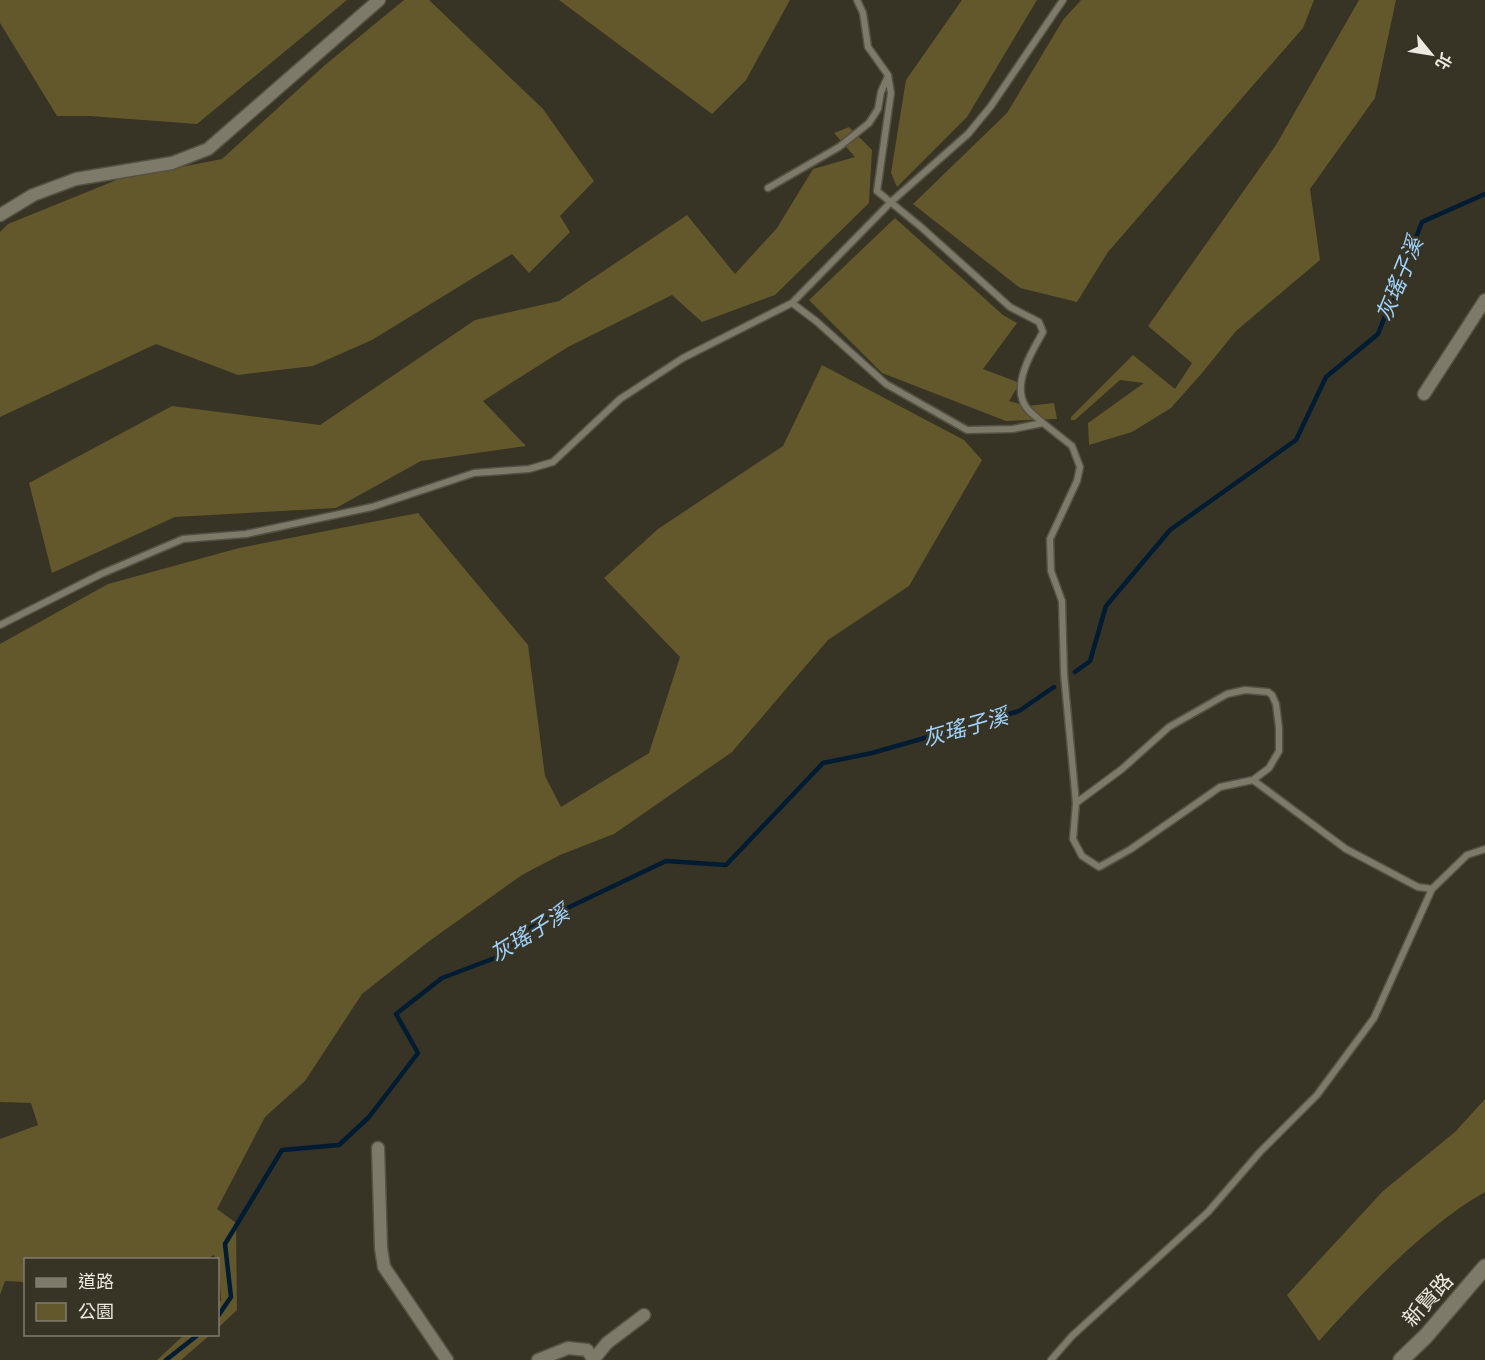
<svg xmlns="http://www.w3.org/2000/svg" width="1485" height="1360" font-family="'Zilla Slab','Noto Sans TC',serif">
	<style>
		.green { fill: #63572c }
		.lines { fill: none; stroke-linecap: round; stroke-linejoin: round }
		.stream { stroke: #001c33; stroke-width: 4.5 }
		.service-casing { stroke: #555144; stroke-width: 9 }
		.minor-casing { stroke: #555144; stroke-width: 15 }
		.tertiary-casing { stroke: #555144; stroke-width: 18 }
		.service { stroke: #7e7a69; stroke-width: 6 }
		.minor { stroke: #7e7a69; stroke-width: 12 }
		.tertiary { stroke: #7e7a69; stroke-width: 15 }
		.labels { text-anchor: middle; stroke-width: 5; stroke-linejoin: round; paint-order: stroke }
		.street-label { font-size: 21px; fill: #edeae1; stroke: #373325 }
		.water-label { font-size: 22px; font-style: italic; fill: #9fd3fe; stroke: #373325 }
	</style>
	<rect width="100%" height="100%" fill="#373325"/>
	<!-- green -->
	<path class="green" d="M 0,0 L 347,0 L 197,124 L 89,116 L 57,116 L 0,23 Z
		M 404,0 L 429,0 L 543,109 L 594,181 L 560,216 L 570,232 L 529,273 L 512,254 L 372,340 L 313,366 L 238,375 L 156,344 L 0,417 L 0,232 L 8,224 L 119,179 L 222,159 L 325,65 Z
		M 559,0 L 790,0 L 746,80 L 712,114 Z
		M 962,0 L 1037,0 L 967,117 L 897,187 L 891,173 L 906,80 Z
		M 1081,0 L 1314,0 L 1303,28 L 1108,252 L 1077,302 L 1020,288 L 913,204 L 1007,113 L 1063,20 Z
		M 1359,0 L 1396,0 L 1375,98 L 1310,189 L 1320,260 L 1236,331 L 1202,373 L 1171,408 L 1132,432 L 1089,445 L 1088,423 L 1144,383 L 1120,380 L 1075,420 L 1071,420 L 1071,417 L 1133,355 L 1175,389 L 1192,363 L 1148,326 L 1276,145 Z
		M 849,127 L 872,150 L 869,203 L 775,295 L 702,322 L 672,295 L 568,347 L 483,401 L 526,446 L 421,461 L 336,508 L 175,517 L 52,573 L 29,483 L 172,406 L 320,425 L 475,320 L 559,301 L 687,215 L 735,274 L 777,228 L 813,169 L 855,157 L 834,133 Z
		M 895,218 L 1003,315 L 1017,323 L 983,369 L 1020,383 L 1009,401 L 1027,406 L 1054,403 L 1057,419 L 1006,421 L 882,373 L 809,300 Z
		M 822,365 L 964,440 L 982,460 L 909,586 L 828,640 L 732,752 L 614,834 L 560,855 L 522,875 L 428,942 L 362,994 L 305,1081 L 265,1117 L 217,1209 L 236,1223 L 237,1310 L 218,1328 L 218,1304 L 221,1300 L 218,1260 L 215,1259 L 214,1255 L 205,1260 L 26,1260 L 25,1282 L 5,1281 L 0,1295 L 0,1139 L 38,1125 L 31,1103 L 0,1102 L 0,644 L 108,584 L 239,548 L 418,513 L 528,645 L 545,776 L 561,807 L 649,753 L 680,657 L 604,578 L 658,529 L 783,446 Z
		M 1485,1099 L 1485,1192 C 1425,1226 1365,1290 1319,1341 L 1287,1295 L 1383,1191 L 1455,1132 Z
		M 184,1335 L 210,1335 L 181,1360 L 157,1360 Z"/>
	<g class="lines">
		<!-- stream -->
		<path class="stream" d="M 1075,672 L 1090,661 L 1106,606 L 1170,530 L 1296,440 L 1326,377 L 1378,334 L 1422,222 L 1485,194
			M 218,1316 L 231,1297 L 225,1244 L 282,1150 L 339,1145 L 369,1117 L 418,1053 L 396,1014 L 442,978 L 495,958 L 538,922 L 666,861 L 726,865 L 823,763 L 872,753 L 1019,711 L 1054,687
			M 166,1360 L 199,1334"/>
		<!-- service casing -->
		<g class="service-casing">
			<path id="service" d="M 857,0 L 863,13 L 868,47 L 888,75 L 891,93 L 877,191 L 921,227 L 1010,307 L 1039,322 L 1043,332 C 1032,351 1011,385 1026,407 C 1030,413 1038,418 1043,423
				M 768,188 L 839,147 L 869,123 L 878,109 L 881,92 L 888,76
				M 792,303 L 892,201 L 968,134 L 991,106 L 1063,0
				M 0,625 L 101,574 L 183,539 L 246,534 L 372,507 L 474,473 L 529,469 L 553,462 L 620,399 L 683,358 L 792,303 L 816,321 L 886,384 L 967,430 L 1013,429 L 1043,423 L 1072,446 L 1080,467 L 1077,481 L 1050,539 L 1051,571 L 1062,601 L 1064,674 L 1076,803 L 1073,839 L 1082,856 L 1099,867 L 1131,849 L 1220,787 L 1253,780 L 1346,849 L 1418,887 L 1432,889 L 1467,855 L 1485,849
				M 1076,803 L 1122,769 L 1169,727 L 1227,694 L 1245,690 L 1268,692 L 1272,695 L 1276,704 L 1279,728 L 1279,751 L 1269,768 L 1253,780
				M 1051,1360 L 1072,1336 L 1208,1212 L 1260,1152 L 1317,1095 L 1374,1018 L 1432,889"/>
		</g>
		<!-- minor casing -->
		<g class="minor-casing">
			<path id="minor" d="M 0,215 L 33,195 L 76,179 L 172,163 L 208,149 L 379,0
				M 1424,394 L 1485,300
				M 378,1148 L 381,1248 L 384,1267 L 447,1360
				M 594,1359 L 607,1343 L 644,1315
				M 538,1360 L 568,1348 L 587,1350 L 594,1360"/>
		</g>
		<!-- tertiary casing -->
		<g class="tertiary-casing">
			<path id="tertiary" d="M 1401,1360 L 1426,1336 L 1485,1267"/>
		</g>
		<!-- service -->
		<use href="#service" class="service"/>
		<!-- minor -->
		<use href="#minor" class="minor"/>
		<!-- tertiary -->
		<use href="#tertiary" class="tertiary"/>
	</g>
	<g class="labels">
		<!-- street labels -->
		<g class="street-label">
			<text transform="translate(1428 1300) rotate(-48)" y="7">新賢路</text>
		</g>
		<!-- water labels -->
		<g class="water-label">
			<text transform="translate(1399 279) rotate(-68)" y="8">灰瑤子溪</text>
			<text transform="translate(965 727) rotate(-16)" y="8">灰瑤子溪</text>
			<text transform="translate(529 933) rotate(-32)" y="8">灰瑤子溪</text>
		</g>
	</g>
	<!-- legend -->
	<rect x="24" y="1258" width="195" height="78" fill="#373325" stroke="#807c70" stroke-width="1.5"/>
	<rect x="36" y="1278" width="30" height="9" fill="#7e7a69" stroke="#807c70" stroke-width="1.5"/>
	<text x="78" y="1288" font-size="18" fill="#edeae1">道路</text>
	<rect x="36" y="1303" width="30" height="18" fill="#63572c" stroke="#807c70" stroke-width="1.5"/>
	<text x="78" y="1318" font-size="18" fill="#edeae1">公園</text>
	<!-- north arrow -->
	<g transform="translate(1431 54) rotate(120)" stroke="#373325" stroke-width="4.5" paint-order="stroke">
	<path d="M0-4.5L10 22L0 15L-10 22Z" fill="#edeae1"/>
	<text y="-9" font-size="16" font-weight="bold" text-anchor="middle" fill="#edeae1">北</text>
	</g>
</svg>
